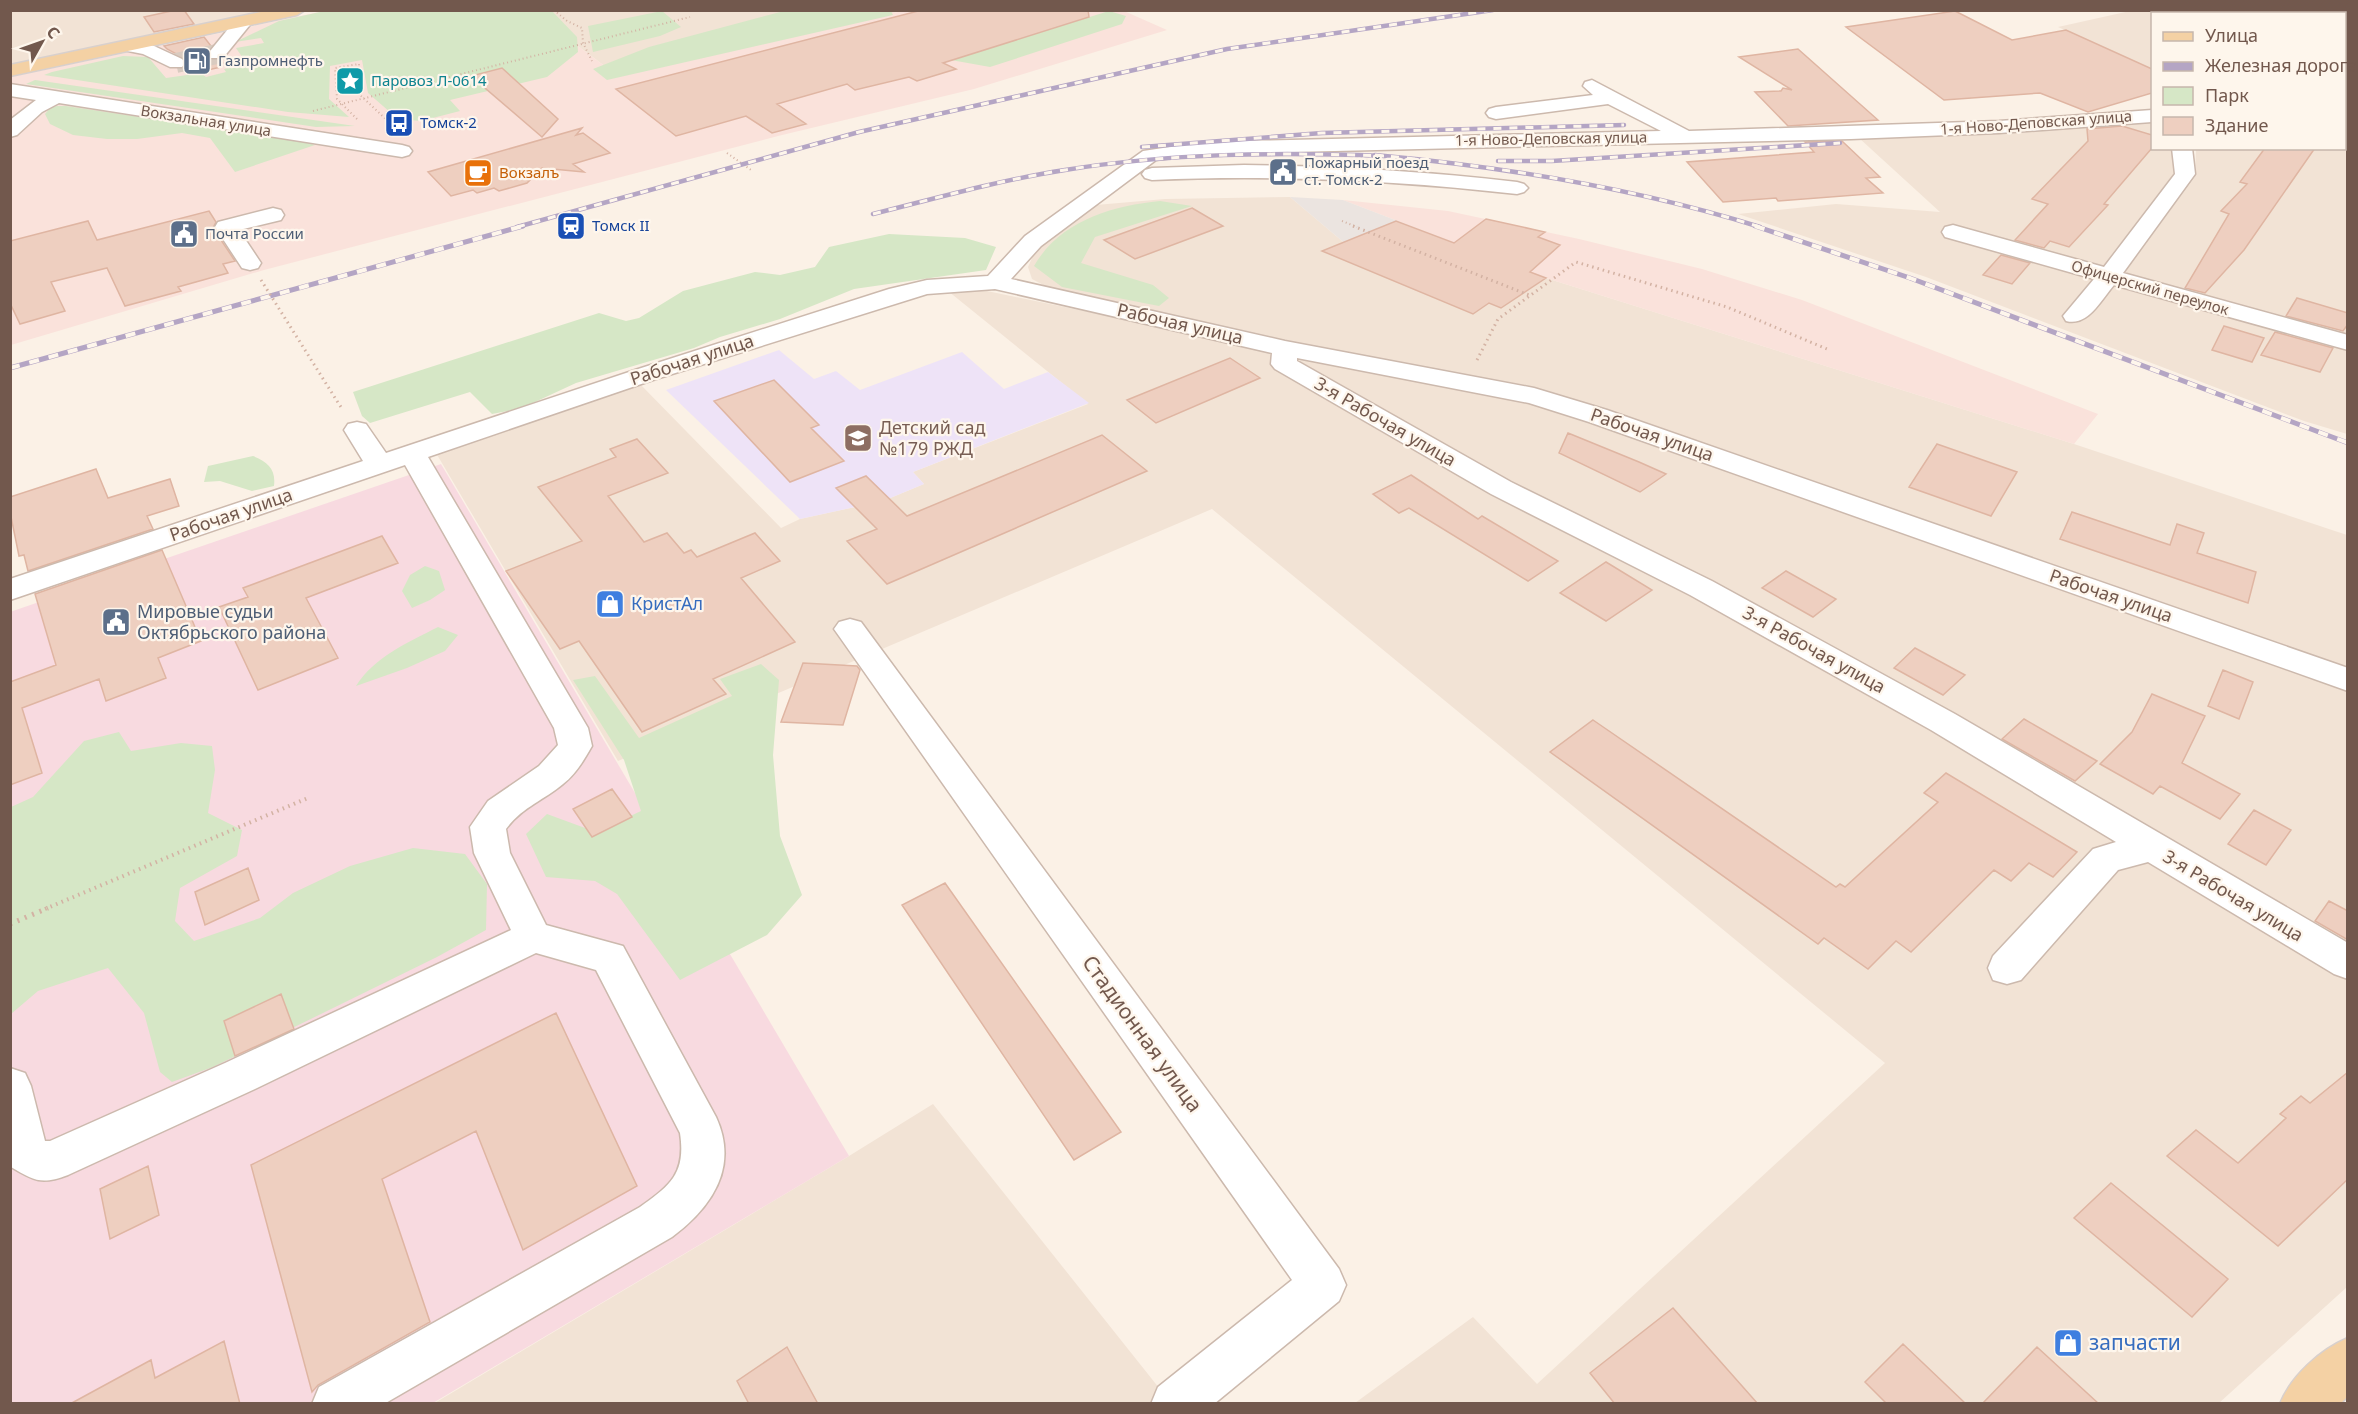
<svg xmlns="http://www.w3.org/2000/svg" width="2358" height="1414" font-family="'Noto Sans',sans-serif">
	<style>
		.residential { fill: #f2e3d5 }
		.commercial { fill: #fae2db }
		.industrial { fill: #ebe4e0 }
		.education { fill: #eee3f7 }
		.medical { fill: #f8dae0 }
		.green { fill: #d6e7c6 }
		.building { fill: #eecfc0; stroke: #dfb5a2; stroke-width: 1.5 }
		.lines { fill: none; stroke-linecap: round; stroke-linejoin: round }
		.minor-tunnel { stroke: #d9cbc0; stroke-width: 20; stroke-dasharray: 20 10; stroke-linecap: butt }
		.minor-casing { stroke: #ccb9ad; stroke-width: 3 }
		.major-casing { stroke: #d8d0cd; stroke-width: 3 }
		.path-far3 { stroke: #d3b2a3; stroke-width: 2; stroke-dasharray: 1 3; stroke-linecap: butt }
		.path-far2 { stroke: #d3b2a3; stroke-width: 3; stroke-dasharray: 1.5 4; stroke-linecap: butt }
		.path-far1 { stroke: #d3b2a3; stroke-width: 4; stroke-dasharray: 1.5 4.5; stroke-linecap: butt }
		.path { stroke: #d3b2a3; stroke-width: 5; stroke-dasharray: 2 6; stroke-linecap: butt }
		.minor { fill: #fff; fill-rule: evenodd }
		.major { fill: #f4d1a4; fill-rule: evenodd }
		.rail-far1-casing { stroke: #b4a5c4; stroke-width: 4.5 }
		.rail-casing { stroke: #b4a5c4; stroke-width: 5 }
		.rail-far1 { stroke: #fef6ec; stroke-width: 3; stroke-dasharray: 8; stroke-linecap: butt }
		.rail { stroke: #fef6ec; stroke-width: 4; stroke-dasharray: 10; stroke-linecap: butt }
		.path-bridge { stroke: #d3b2a3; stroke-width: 3; stroke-dasharray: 1.5 4; stroke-linecap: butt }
		.labels { text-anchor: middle; stroke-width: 4.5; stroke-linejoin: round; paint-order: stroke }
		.far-service-label { font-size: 15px; fill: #4e5e75; stroke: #fef6ec; text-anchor: start }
		.far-culture-label { font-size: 15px; fill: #0d838f; stroke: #fef6ec; text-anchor: start }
		.far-street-label { font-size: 15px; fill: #72584d; stroke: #fef6ec }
		.far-transit-label { font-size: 15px; fill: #164399; stroke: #fef6ec; text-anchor: start }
		.far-food-label { font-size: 15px; fill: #c56008; stroke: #fef6ec; text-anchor: start }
		.street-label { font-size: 18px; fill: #72584d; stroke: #fef6ec }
		.education-label { font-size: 18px; fill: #785e54; stroke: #fef6ec; text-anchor: start }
		.shop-label { font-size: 18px; fill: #366cbe; stroke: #fef6ec; text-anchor: start }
		.service-label { font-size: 18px; fill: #4e5e75; stroke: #fef6ec; text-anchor: start }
		.near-street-label { font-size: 21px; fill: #72584d; stroke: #fef6ec }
		.near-shop-label { font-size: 21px; fill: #366cbe; stroke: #fef6ec; text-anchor: start }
	</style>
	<rect width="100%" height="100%" fill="#fbf1e6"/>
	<!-- residential -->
	<path class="residential" d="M 11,10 L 275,11 L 11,65 Z
		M 531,11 L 903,11 L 606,67 Z
		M 2130,11 L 2162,11 L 2175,13 L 2152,14 L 2152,69 L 2058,27 Z
		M 2308,11 L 2347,11 L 2347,340 L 2121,276 L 2195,177 L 2196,149 L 2344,148 L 2344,14 L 2306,13 Z
		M 2144,121 L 2152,123 L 2152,148 L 2173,149 L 2175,172 L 2096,276 L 2347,348 L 2347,434 L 2304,421 L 1926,277 L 1738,214 L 1836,204 L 1940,212 L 1859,138 Z
		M 1290,197 L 1348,246 L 1501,308 L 1546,278 L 2074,444 L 2347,535 L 2347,671 L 1602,409 L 1536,388 L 1287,341 L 1049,288 L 1032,279 L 1028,267 L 1038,245 L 1096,205 L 1165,199 Z
		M 948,291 L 987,291 L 1531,403 L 1595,423 L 2347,689 L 2347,1287 L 2219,1403 L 1355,1403 L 1473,1317 L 1537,1384 L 1885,1063 L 1212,509 L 618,761 L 436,453 L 639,383 L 781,528 L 800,519 L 855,507 L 859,511 L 924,484 L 913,472 L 1088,404 Z
		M 933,1104 L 1171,1403 L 433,1404 L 849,1156 Z"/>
	<!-- commercial -->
	<path class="commercial" d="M 329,10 L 531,11 L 606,67 L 903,11 L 1124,11 L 1167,30 L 974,89 L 778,136 L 264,270 L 11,345 L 11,77 Z
		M 1343,200 L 1448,211 L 1579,239 L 1702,269 L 1802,300 L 2098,414 L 2074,444 L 1546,278 Z"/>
	<!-- industrial -->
	<path class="industrial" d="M 1290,197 L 1343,200 L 1546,278 L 1501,308 L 1348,246 Z"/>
	<!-- education -->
	<path class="education" d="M 779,350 L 814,379 L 836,371 L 860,390 L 962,352 L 1004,389 L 1048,372 L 1089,403 L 913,472 L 924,484 L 859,511 L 855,507 L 800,519 L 666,390 Z"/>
	<!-- medical -->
	<path class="medical" d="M 441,464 L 849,1156 L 433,1403 L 11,1403 L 10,612 Z"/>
	<!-- green -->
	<path class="green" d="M 329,10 L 552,11 L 577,37 L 578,52 L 547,77 L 450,100 L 460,111 L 421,121 L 398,119 L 368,93 L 362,60 L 330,66 L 329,99 L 349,117 L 288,112 L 44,75 L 52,72 L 123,56 L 148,57 L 166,78 L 201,73 L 206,77 L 226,72 L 224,69 L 247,64 L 236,48 L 264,43 L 261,38 L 235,42 L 279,21 Z
		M 662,11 L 681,27 L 660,36 L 593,52 L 588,26 Z
		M 891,11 L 893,15 L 607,80 L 593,69 L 649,47 L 784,11 Z
		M 1109,11 L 1126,16 L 1122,24 L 990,67 L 951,60 Z
		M 35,80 L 355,126 L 316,127 L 26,84 Z
		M 57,106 L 66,106 L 302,141 L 315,145 L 235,172 L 210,138 L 182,133 L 137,139 L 107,139 L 73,135 L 50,124 L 45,114 L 50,108 Z
		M 1160,201 L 1192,206 L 1095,237 L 1081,263 L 1153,285 L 1169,298 L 1159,306 L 1062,287 L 1034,266 C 1060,221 1111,206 1160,201 Z
		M 889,234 L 965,238 L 996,247 L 986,270 L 854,289 L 780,319 L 720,337 L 694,348 L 576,383 L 522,408 L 492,414 L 470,392 L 370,423 L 362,416 L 353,392 L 599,313 L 626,321 L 639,318 L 683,291 L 755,272 L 780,275 L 815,267 L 829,247 Z
		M 253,456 C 268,462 276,469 274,486 L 252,491 L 220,481 L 204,482 L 208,466 Z
		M 425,566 L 439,571 L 445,590 L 430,600 L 412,608 L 402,591 L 410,575 Z
		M 438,627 L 458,635 L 445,651 L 407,668 L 356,686 C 374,657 409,642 438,627 Z
		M 761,664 L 779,680 L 773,755 L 780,836 L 802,895 L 767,935 L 680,980 L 617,894 L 595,881 L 546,877 L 526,834 L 547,814 L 596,832 L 641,811 L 624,760 L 573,680 L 595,676 L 639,738 L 732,696 L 720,679 Z
		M 119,732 L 131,751 L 181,743 L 212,746 L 215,770 L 208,813 L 242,830 L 237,856 L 180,888 L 175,921 L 194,941 L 260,918 L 293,893 L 350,866 L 413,848 L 465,854 L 487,884 L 486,930 L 437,957 L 213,1067 L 172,1082 L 160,1072 L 144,1013 L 108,968 L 38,991 L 11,1014 L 11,807 L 33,797 L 84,741 Z"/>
	<!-- building -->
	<path class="building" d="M 176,10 L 184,10 L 194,24 L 154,32 L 144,17 Z
		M 922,10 L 1088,10 L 1089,17 L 943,63 L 956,69 L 917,81 L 909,77 L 855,90 L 847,84 L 777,104 L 806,124 L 772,133 L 746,116 L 676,136 L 616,89 Z
		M 1955,11 L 2012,40 L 2066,30 L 2152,69 L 2152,93 L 2088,112 L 2040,93 L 1944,100 L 1846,27 Z
		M 204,37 L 211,46 L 206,55 L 211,60 L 221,60 L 223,63 L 219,64 L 221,67 L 190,74 L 187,70 L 180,69 L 187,63 L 184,58 L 167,49 L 164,46 Z
		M 1798,49 L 1878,120 L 1788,126 L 1755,92 L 1781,91 L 1783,88 L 1792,90 L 1739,57 Z
		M 502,68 L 558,119 L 542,137 L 471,76 Z
		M 2122,126 L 2152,135 L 2152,148 L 2104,204 L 2108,205 L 2069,247 L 2050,241 L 2044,248 L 2015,240 L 2048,204 L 2032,199 L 2088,141 L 2087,129 Z
		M 582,128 L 576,135 L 583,133 L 610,153 L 573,164 L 584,172 L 542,168 L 527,183 L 499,191 L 494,188 L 477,193 L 473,190 L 451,196 L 428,172 Z
		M 1842,141 L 1880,177 L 1866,178 L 1883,193 L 1778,201 L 1776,198 L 1723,202 L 1687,162 L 1814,152 L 1805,142 Z
		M 2265,148 L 2315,148 L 2244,250 L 2205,293 L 2185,288 L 2229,214 L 2221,211 L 2247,184 L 2240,182 Z
		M 1192,208 L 1223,226 L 1135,259 L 1104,240 Z
		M 209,211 L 216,222 L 213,228 L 235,261 L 223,264 L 228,273 L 178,287 L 181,291 L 125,306 L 107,268 L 51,282 L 65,311 L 20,324 L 10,303 L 10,241 L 88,221 L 97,240 Z
		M 1486,219 L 1545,232 L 1538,237 L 1560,245 L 1530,272 L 1546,278 L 1501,308 L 1489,303 L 1473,314 L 1322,251 L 1396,221 L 1454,243 Z
		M 2001,255 L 2030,263 L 2012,284 L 1983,275 Z
		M 2297,298 L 2348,313 L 2348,324 L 2343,331 L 2286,316 Z
		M 2224,326 L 2264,338 L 2252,362 L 2212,350 Z
		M 2275,332 L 2333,348 L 2320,372 L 2261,355 Z
		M 1230,358 L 1260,378 L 1156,423 L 1127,400 Z
		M 774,380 L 819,425 L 811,428 L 844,461 L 790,482 L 714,401 Z
		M 1568,433 L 1639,462 L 1666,474 L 1640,492 L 1559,453 Z
		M 1102,435 L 1147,471 L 887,584 L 847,541 L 877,529 L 836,488 L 866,476 L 907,516 Z
		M 637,439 L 668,473 L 608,496 L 644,542 L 667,533 L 684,553 L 691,550 L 697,557 L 755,533 L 780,561 L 741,578 L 795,642 L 713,679 L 726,694 L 642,732 L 579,641 L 560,649 L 506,571 L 582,541 L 538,487 L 616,457 L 610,449 Z
		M 1937,444 L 2017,472 L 1991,516 L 1909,487 Z
		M 96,469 L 108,498 L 170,479 L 179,506 L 147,516 L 153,529 L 28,571 L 24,555 L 19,556 L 10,512 L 10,497 Z
		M 1411,475 L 1478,519 L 1482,516 L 1558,561 L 1528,581 L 1409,508 L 1399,513 L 1373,494 Z
		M 2072,512 L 2170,545 L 2177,524 L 2204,533 L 2197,553 L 2256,572 L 2248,603 L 2060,539 Z
		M 382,536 L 398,563 L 306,598 L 338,658 L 258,690 L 219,607 L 248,597 L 243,588 Z
		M 162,550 L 201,641 L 158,658 L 166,678 L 106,701 L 99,679 L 22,708 L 42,773 L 10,785 L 10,682 L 56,665 L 35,594 Z
		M 1606,562 L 1652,590 L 1606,621 L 1560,593 Z
		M 1786,571 L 1836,599 L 1813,617 L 1762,588 Z
		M 1915,648 L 1965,675 L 1943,695 L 1894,668 Z
		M 803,663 L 857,666 L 860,670 L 843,725 L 781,722 Z
		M 2223,670 L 2253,682 L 2239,719 L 2208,706 Z
		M 2152,694 L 2205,716 L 2182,763 L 2240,794 L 2220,819 L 2160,786 L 2153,794 L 2100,764 L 2132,732 Z
		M 2024,719 L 2097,761 L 2075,781 L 2002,739 Z
		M 1593,720 L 1836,887 L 1840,884 L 1845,887 L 1938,802 L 1924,793 L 1946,773 L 2077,852 L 2053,877 L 2029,863 L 2011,881 L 1994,870 L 1911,952 L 1896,941 L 1868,969 L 1824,938 L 1818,944 L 1550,752 Z
		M 612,789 L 632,817 L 592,837 L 573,809 Z
		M 2254,810 L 2291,830 L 2266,865 L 2228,844 Z
		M 248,868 L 259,900 L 205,925 L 195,892 Z
		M 945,883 L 1121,1132 L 1074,1160 L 902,905 Z
		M 2329,901 L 2348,911 L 2348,940 L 2315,921 Z
		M 281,994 L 294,1029 L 235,1056 L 224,1021 Z
		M 556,1013 L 637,1186 L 523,1250 L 476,1131 L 382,1179 L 430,1322 L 318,1385 L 312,1392 L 251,1165 Z
		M 2348,1072 L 2348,1179 L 2278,1246 L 2167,1156 L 2196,1130 L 2238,1163 L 2286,1118 L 2280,1114 L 2301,1096 L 2310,1103 Z
		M 148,1166 L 159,1215 L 110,1239 L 100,1189 Z
		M 2111,1183 L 2228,1279 L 2192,1317 L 2074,1218 Z
		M 1673,1308 L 1758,1404 L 1615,1404 L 1590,1373 Z
		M 224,1341 L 240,1404 L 70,1404 L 151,1360 L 155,1378 Z
		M 1903,1344 L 1966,1404 L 1887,1404 L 1865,1382 Z
		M 787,1347 L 818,1404 L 749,1404 L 737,1381 Z
		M 2037,1347 L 2099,1404 L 1982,1404 Z"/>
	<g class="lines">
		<!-- minor-tunnel -->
		<path class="minor-tunnel" d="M 176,63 L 217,54"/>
		<!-- minor casing -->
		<g class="minor-casing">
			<path id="minor" d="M 2215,10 L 2233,10 L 2231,14 L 2213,14 Z
				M 2289,10 L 2306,10 L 2304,14 L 2287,14 Z
				M 243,17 L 249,18 L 252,22 L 249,26 L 223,58 L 211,58 L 208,54 L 211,50 L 237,18 Z
				M 129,41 L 154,46 L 182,59 L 185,63 L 182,67 L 170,67 L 143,54 L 123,50 L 120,46 L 123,42 Z
				M 1592,80 L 1689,131 L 1999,121 L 2152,110 L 2152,122 L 1999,133 L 1851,139 L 1203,154 L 1156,160 L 1041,246 L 1011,279 L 1285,341 L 1534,388 L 1607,410 L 2348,668 L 2348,691 L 1589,422 L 1529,403 L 1297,358 L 1297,361 L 1511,482 L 1712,581 L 1955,714 L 2348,943 L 2348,979 L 2334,974 L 2148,862 L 2118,870 L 2021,980 L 2007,984 L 1993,980 L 1988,968 L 1993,956 L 2093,849 L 2116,842 L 1931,730 L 1690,595 L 1491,494 L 1275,369 L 1271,364 L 1272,353 L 995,289 L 927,294 L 653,380 L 428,457 L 588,728 L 592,746 C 584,760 576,774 563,784 C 544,800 521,808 506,829 L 510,853 L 546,925 L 623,946 L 716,1117 C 739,1167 712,1207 672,1237 L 384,1404 L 312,1404 L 319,1387 L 640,1207 C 671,1185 686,1173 680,1133 L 596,970 L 536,953 L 255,1089 L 68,1175 C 42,1185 34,1181 11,1167 L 10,1068 L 25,1073 L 31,1086 L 45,1141 L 50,1141 L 225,1063 L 511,930 L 474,853 L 470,827 L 488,801 L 539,766 L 558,745 L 554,728 L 405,465 L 10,600 L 10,579 L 363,461 L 344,430 L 348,424 L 357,422 L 366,424 L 386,453 L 635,370 L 889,289 L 927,280 L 988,276 L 1025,236 L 1143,151 L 1203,142 L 1661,131 L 1608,104 L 1496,119 L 1489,117 L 1486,113 L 1489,109 L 1496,107 L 1593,95 L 1583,86 L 1585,82 Z
				M 10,84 L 402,145 L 409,147 L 412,151 L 409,155 L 402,157 L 59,103 L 42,112 L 17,135 L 10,137 L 10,120 L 36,100 L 10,96 Z
				M 2172,148 L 2192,148 L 2195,174 L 2123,273 L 2348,335 L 2348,350 L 2114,285 C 2101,300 2088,327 2066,321 L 2063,316 L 2094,279 L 1945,237 L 1942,232 L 1945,227 L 1953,225 L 2104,267 L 2175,174 Z
				M 1244,165 C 1335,166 1426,171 1517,182 L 1524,184 L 1528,188 L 1524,192 L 1517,194 C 1395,180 1274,175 1152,180 L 1145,178 L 1142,174 L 1145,170 L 1152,168 Z
				M 273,208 L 281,210 L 284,215 L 281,220 L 239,230 L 261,263 L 258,268 L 250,270 L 242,268 L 215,227 L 218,222 Z
				M 850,619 L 861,622 L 1339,1269 L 1346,1285 L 1339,1301 L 1214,1404 L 1151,1404 L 1158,1387 L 1292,1280 L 839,636 L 834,629 L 839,622 Z"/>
		</g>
		<!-- major casing -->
		<g class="major-casing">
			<path id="major" d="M 270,10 L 305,10 L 297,15 L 10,76 L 10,65 Z
				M 2348,1338 L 2348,1396 L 2340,1404 L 2280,1404 C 2291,1376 2320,1350 2348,1338 Z"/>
		</g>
		<!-- path-far3 -->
		<path class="path-far3" d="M 554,10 L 567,21 L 582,28 L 583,43 L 592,61
			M 313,111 L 690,17
			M 357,119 L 337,99 L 335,68 L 359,64 L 360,95 L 390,123
			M 727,153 L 751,170
			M 1342,221 L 1357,227"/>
		<!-- path-far2 -->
		<path class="path-far2" d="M 1353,226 L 1529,295
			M 1477,360 L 1498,319 L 1576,262 L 1727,307 L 1827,349
			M 337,401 L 343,410"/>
		<!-- path-far1 -->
		<path class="path-far1" d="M 45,909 L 308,798"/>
		<!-- path -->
		<path class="path" d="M 10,924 L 48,908"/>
		<!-- minor -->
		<use href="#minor" class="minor"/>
		<!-- major -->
		<use href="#major" class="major"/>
		<!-- rail-far1 casing -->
		<g class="rail-far1-casing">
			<path id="rail-far1" d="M 1142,147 L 1322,133 L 1624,125
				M 1375,155 C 1506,167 1635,188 1760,227
				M 1498,161 L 1552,161 L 1840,143
				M 873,214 C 937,198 1000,180 1065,170 C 1170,153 1277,152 1384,156
				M 517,227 L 859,132 L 1227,49 L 1493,10"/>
		</g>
		<!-- rail casing -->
		<g class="rail-casing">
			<path id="rail" d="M 1755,226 L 1910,278 L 2348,443
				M 10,368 L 523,226"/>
		</g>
		<!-- rail-far1 -->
		<use href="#rail-far1" class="rail-far1"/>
		<!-- rail -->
		<use href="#rail" class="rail"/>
		<!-- path-bridge -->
		<path class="path-bridge" d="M 261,280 L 337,401"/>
	</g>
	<!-- icons -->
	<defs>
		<g id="fuel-square" transform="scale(1.5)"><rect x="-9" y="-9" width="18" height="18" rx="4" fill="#5c6f8a" stroke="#fef6ec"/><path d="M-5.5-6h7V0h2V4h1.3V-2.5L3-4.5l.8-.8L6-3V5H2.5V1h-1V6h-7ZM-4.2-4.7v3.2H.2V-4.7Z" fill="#fff"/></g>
		<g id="sight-square" transform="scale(1.5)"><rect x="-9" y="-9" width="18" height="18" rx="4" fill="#0f9aa8" stroke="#fef6ec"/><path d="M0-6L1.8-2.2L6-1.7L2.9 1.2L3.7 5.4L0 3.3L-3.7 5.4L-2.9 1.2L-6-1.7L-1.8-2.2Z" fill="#fff"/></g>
		<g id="bus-square" transform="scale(1.5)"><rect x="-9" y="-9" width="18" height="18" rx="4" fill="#1a4fb4" stroke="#fef6ec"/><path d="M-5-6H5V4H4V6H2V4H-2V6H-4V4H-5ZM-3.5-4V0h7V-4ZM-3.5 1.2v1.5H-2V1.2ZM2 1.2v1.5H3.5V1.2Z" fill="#fff"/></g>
		<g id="civic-square" transform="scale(1.5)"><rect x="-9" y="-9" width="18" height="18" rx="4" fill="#5c6f8a" stroke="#fef6ec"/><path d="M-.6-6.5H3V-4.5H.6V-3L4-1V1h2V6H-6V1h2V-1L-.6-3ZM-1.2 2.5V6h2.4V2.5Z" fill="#fff"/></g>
		<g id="cafe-square" transform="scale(1.5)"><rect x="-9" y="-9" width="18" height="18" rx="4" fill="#e8710a" stroke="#fef6ec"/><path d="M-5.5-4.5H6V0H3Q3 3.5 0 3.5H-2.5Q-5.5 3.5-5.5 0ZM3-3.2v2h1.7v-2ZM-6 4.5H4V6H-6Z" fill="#fff"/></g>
		<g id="station-square" transform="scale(1.5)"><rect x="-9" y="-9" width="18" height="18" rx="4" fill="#1a4fb4" stroke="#fef6ec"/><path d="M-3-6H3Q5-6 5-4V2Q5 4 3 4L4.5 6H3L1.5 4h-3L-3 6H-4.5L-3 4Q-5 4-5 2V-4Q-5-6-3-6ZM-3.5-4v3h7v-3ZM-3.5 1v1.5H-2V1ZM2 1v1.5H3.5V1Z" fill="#fff"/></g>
		<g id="school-square" transform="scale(1.5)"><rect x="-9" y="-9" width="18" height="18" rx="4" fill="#8d6e63" stroke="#fef6ec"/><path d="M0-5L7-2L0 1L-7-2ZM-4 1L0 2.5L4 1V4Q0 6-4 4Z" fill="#fff"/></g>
		<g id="shop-square" transform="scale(1.5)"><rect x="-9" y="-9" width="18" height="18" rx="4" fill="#3f7fe0" stroke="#fef6ec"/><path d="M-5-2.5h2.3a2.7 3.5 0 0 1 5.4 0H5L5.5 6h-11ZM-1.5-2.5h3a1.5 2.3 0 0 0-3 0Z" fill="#fff"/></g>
	</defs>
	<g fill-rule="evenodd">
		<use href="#fuel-square" x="197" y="61"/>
		<use href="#sight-square" x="350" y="81"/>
		<use href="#bus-square" x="399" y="123"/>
		<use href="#civic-square" x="1283" y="172"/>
		<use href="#cafe-square" x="478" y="173"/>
		<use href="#station-square" x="571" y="226"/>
		<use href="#civic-square" x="184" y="234"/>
		<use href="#school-square" x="858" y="438"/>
		<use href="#shop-square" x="610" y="604"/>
		<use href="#civic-square" x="116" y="622"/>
		<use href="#shop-square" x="2068" y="1343"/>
	</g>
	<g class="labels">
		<!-- far-service labels -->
		<g class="far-service-label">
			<text x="218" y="66">Газпромнефть</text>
			<text x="1304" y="168">Пожарный поезд<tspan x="1304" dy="17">ст. Томск-2</tspan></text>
			<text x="205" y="239">Почта России</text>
		</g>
		<!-- far-culture labels -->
		<g class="far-culture-label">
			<text x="371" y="86">Паровоз Л-0614</text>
		</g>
		<!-- far-street labels -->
		<g class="far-street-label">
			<text transform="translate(206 121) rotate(9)" y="5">Вокзальная улица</text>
			<text transform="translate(2036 123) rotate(-4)" y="5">1-я Ново-Деповская улица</text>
			<text transform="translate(1551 139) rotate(-1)" y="5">1-я Ново-Деповская улица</text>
			<text transform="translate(2150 288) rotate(16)" y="5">Офицерский переулок</text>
		</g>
		<!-- far-transit labels -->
		<g class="far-transit-label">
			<text x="420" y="128">Томск-2</text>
			<text x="592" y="231">Томск II</text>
		</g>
		<!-- far-food labels -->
		<g class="far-food-label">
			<text x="499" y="178">Вокзалъ</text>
		</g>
		<!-- street labels -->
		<g class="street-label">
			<text transform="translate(1180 324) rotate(13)" y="6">Рабочая улица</text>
			<text transform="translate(692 360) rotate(-18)" y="6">Рабочая улица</text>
			<text transform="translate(1385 422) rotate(30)" y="6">3-я Рабочая улица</text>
			<text transform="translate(1652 435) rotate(19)" y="6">Рабочая улица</text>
			<text transform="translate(231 515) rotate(-19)" y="6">Рабочая улица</text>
			<text transform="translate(2111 596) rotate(19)" y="6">Рабочая улица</text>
			<text transform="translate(1814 650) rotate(29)" y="6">3-я Рабочая улица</text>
			<text transform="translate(2233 896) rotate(31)" y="6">3-я Рабочая улица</text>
		</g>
		<!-- education labels -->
		<g class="education-label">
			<text x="879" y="434">Детский сад<tspan x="879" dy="21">№179 РЖД</tspan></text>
		</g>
		<!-- shop labels -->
		<g class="shop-label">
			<text x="631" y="610">КристАл</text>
		</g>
		<!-- service labels -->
		<g class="service-label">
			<text x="137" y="618">Мировые судьи<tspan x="137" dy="21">Октябрьского района</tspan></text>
		</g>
		<!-- near-street labels -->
		<g class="near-street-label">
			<text transform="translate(1142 1034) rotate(54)" y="7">Стадионная улица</text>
		</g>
		<!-- near-shop labels -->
		<g class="near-shop-label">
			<text x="2089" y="1350">запчасти</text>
		</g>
	</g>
	<!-- border -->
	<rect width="2358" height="1414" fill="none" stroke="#72584d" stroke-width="24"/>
	<!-- legend -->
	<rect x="2151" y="12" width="195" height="138" fill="#fef6ec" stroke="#c6b7ac" stroke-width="1.5"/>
	<rect x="2163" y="32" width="30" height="9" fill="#f4d1a4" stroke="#c6b7ac" stroke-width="1.5"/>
	<text x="2205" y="42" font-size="18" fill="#72584d">Улица</text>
	<rect x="2163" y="62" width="30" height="9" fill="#b4a5c4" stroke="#c6b7ac" stroke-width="1.5"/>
	<text x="2205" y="72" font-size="18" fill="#72584d">Железная дорога</text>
	<rect x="2163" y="87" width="30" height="18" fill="#d6e7c6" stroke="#c6b7ac" stroke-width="1.5"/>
	<text x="2205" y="102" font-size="18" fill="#72584d">Парк</text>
	<rect x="2163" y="117" width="30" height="18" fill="#eecfc0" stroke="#c6b7ac" stroke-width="1.5"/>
	<text x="2205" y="132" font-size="18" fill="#72584d">Здание</text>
	<!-- north arrow -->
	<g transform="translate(42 42) rotate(50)" stroke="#fef6ec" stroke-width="4.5" paint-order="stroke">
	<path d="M0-4.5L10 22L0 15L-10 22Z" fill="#72584d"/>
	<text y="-9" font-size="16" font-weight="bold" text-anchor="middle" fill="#72584d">С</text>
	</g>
</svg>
